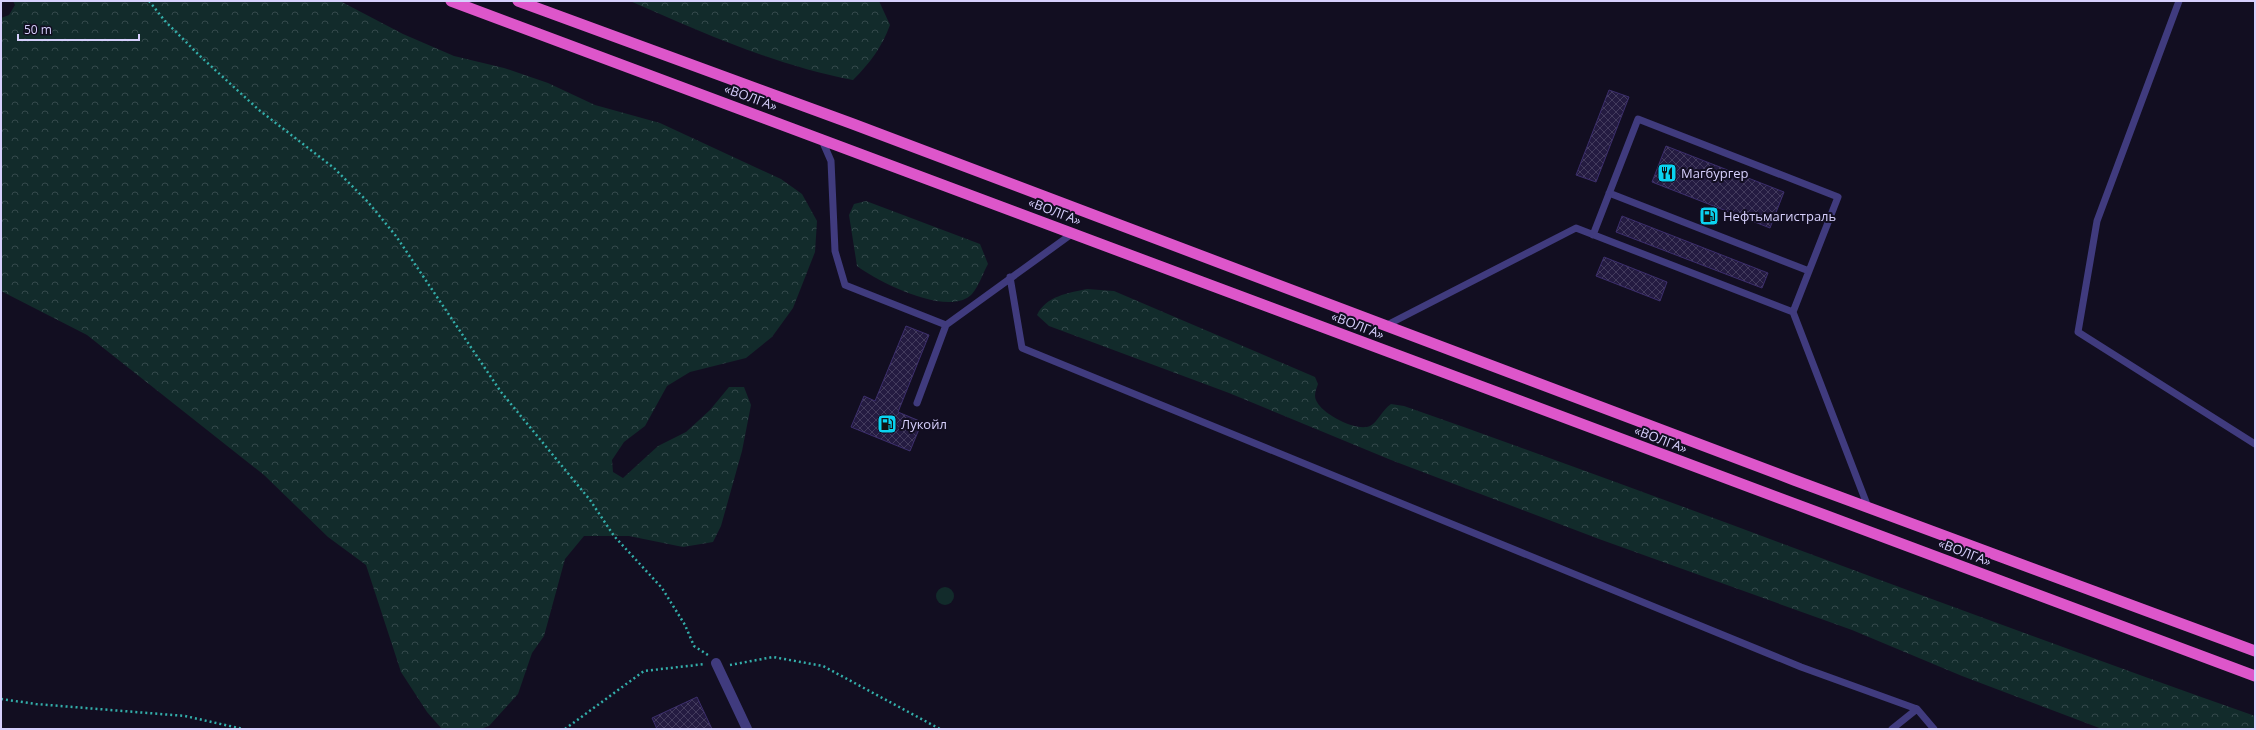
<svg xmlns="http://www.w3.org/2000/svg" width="2256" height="730" font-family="'Open Sans',sans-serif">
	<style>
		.green { fill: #122b2b }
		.forest { fill: url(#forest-crowns) }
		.building { fill: url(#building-cross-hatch); stroke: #3c2e6c }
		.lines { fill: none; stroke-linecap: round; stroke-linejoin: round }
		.path { stroke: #33aeaa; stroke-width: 2.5; stroke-dasharray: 2 3; stroke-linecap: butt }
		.service { stroke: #403b7e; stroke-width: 7 }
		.minor { stroke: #403b7e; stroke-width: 10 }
		.trunk { stroke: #dd56ca; stroke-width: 11 }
		.labels { text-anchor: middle; stroke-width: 4; stroke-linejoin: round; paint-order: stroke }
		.street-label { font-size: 13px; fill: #d7d0fd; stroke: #120e21 }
		.poi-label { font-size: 13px; fill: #d7d0fd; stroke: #120e21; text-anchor: start }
	</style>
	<defs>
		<pattern id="forest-crowns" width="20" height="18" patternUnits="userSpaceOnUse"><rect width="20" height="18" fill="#122b2b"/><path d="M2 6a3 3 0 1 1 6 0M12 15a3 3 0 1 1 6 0" fill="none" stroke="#34494b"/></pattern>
		<pattern id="building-cross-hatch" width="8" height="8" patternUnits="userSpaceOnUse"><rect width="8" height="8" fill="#241b41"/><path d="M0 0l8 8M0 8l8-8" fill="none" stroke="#433b5d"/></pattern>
	</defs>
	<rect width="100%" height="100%" fill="#120e21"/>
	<!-- green -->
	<path class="green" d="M936 596a9 9 0 1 1 18 0a9 9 0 1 1-18 0Z"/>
	<!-- forest -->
	<path class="forest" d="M 13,1 L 340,1 L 403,34 L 454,56 L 504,68 L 548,83 L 595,105 L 660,123 L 781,179 L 802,194 L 817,221 L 815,252 L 793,308 L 772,337 L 746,358 L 690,372 L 667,386 L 645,426 L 624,442 L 612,460 L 613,472 L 623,478 L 658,446 L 686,432 L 710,410 L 729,387 L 744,387 L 751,405 L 742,451 L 721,526 L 713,542 L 683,547 L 629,536 L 584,536 L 565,559 L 544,636 L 532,653 L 518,694 L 489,726 L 480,729 L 442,729 L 427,712 L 401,672 L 366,565 L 328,537 L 264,475 L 87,335 L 1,291 L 1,18 L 9,15 L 15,5 Z
		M 630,1 L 879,1 L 890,25 C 882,47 870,63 853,80 C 775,65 703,33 630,1 Z
		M 866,201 L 980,244 L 988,264 C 983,273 979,286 972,294 C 949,318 878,282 857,266 L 849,215 L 854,204 Z
		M 1087,289 L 1114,291 L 1315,377 L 1318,384 C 1316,390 1313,396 1317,402 C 1323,414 1356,432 1370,426 C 1378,422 1382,410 1391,404 L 1404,406 C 1689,506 1970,616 2255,716 L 2255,729 L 2102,729 L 1962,676 L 1852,630 L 1599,539 L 1391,460 L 1229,393 L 1049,326 L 1037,315 C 1046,296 1068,293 1087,289 Z"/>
	<!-- building -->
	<path class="building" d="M 1609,90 L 1629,97 L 1596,182 L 1576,175 Z
		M 1666,146 L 1784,192 L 1770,228 L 1652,182 Z
		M 1622,216 L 1768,273 L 1762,288 L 1616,232 Z
		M 1604,257 L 1667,282 L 1660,301 L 1596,276 Z
		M 906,326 L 929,335 L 898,412 L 922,422 L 910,451 L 851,427 L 864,396 L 875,401 Z
		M 697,697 L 712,729 L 657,729 L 652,718 Z"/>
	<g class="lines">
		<!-- path -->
		<path class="path" d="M 149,1 L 165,21 L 201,57 L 259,110 L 334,168 L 368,202 L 396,236 L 501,392 L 590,500 L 614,536 L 662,588 L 685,625 L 694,646 L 708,655
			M 730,665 L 773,657 L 823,666 L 940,729
			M 1,699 L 36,704 L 185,716 L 243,729
			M 565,729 L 644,671 L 705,664"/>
		<!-- service -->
		<path class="service" d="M 2179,1 L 2097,221 L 2078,332 L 2255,444
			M 821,138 L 831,161 L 835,251 L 845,285 L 946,325 L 1073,233
			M 1609,193 L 1809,271
			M 1593,235 L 1638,119 L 1838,197 L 1793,312
			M 1010,277 L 1022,348 L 1801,667 L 1917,709 L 1934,729
			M 1387,325 L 1576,228 L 1793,312 L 1868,507
			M 917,403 L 946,325
			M 1892,729 L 1917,709"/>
		<!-- minor -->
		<path class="minor" d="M 716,663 L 747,729"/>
		<!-- trunk -->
		<path class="trunk" d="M 451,1 L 2255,676
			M 518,1 L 853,124 L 1794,480 L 2255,651"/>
	</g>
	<!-- icons -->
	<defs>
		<g id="restaurant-square" transform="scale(1)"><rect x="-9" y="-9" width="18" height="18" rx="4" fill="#0ad2f0" stroke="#120e21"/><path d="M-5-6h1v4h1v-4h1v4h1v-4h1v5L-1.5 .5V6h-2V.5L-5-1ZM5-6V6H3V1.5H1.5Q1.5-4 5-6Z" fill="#111"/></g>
		<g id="fuel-square" transform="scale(1)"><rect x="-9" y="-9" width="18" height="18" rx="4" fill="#0ad2f0" stroke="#120e21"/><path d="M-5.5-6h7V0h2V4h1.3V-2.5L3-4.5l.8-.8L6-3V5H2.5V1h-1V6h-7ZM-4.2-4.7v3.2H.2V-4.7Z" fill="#111"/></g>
	</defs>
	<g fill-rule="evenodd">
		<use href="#restaurant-square" x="1667" y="173"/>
		<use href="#fuel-square" x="1709" y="216"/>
		<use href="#fuel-square" x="887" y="424"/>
	</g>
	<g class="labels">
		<!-- street labels -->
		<g class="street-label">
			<text transform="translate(751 97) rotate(20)" y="5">«ВОЛГА»</text>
			<text transform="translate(1055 211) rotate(21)" y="5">«ВОЛГА»</text>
			<text transform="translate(1358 325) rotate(21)" y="5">«ВОЛГА»</text>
			<text transform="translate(1661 439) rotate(21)" y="5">«ВОЛГА»</text>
			<text transform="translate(1965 552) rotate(21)" y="5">«ВОЛГА»</text>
		</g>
		<!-- poi labels -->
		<g class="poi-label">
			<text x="1681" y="178">Магбургер</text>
			<text x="1723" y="221">Нефтьмагистраль</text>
			<text x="901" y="429">Лукойл</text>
		</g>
	</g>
	<!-- border -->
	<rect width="2256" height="730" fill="none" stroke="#d7d0fd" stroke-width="4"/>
	<!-- scale -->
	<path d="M18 34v6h121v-6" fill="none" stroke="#d7d0fd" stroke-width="2"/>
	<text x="24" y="34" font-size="12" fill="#d7d0fd" stroke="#120e21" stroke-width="3" paint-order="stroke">50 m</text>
</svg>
